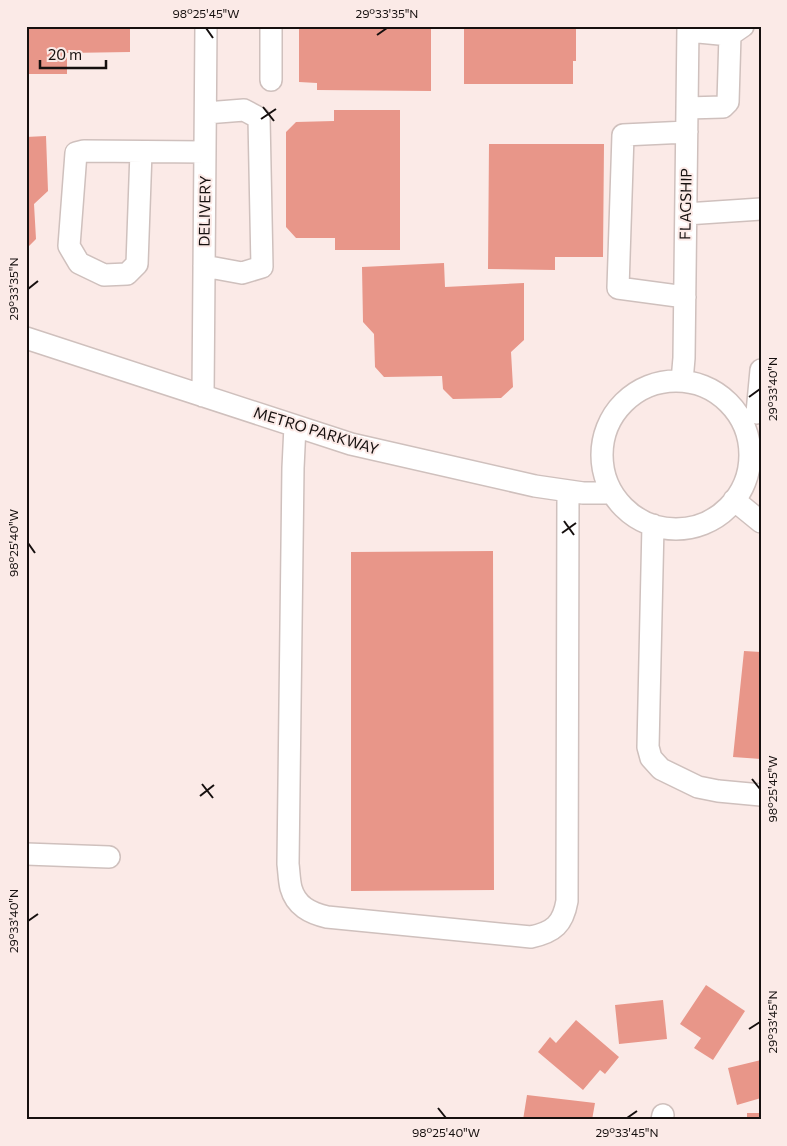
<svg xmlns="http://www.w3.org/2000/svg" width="787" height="1146" font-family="Commissioner,sans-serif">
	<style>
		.building { fill: #e89689 }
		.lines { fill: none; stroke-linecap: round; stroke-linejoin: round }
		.minor-casing { stroke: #cfc0bd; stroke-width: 24 }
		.minor { stroke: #fff; stroke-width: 21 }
		.ticks { fill: none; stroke: #16100f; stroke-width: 2 }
		.labels { text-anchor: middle; stroke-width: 4; stroke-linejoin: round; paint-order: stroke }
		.street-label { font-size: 15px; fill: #16100f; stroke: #fbeae7 }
		.neatline { fill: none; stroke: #16100f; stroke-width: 2 }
		.ticks-label { font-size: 12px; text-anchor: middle; fill: #16100f }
	</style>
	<rect width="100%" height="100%" fill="#fbeae7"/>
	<!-- building -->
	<path class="building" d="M 26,26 L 130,26 L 130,52 L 67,53 L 67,74 L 26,74 Z
		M 299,26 L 431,26 L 431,91 L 317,90 L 317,83 L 299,82 Z
		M 464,26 L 576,26 L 576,61 L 573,61 L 573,84 L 464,84 Z
		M 334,110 L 400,110 L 400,250 L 335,250 L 335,238 L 296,238 L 286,227 L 286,132 L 296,122 L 334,121 Z
		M 46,136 L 48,191 L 34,204 L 36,239 L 26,249 L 26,137 Z
		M 489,144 L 604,144 L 603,257 L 555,257 L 555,270 L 488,269 Z
		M 444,263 L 445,287 L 524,283 L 524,340 L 511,352 L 513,387 L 501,398 L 453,399 L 443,389 L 442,376 L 384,377 L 375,367 L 374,334 L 363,322 L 362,267 Z
		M 493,551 L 494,890 L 351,891 L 351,552 Z
		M 744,651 L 761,652 L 761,759 L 733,757 Z
		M 706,985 L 745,1011 L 713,1060 L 694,1048 L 701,1038 L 680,1024 Z
		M 663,1000 L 667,1039 L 619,1044 L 615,1005 Z
		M 576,1020 L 619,1057 L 605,1074 L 600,1070 L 583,1090 L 538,1052 L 550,1037 L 556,1043 Z
		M 761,1060 L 761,1098 L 737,1105 L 728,1068 Z
		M 527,1095 L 595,1103 L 592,1120 L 523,1120 Z
		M 747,1113 L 761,1113 L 761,1120 L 747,1120 Z"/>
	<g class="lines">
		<!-- minor casing -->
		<g class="minor-casing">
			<path id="minor" d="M 271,26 L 271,80
				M 688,31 L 730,35 L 743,26
				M 687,108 L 723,107 L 728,102 L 730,35
				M 141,152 L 137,264 L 127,274 L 104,275 L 79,263 L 69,246 L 76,153 L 84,151 L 205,152
				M 686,214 L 761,209
				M 204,266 L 242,273 L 262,267 L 259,118 L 244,110 L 206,113
				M 685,297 L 618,288 L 623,135 L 687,132
				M 26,338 L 351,444 L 535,486 L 583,493 L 612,493
				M 682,381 L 684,358 L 688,26
				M602 455a74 74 0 1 1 148 0a74 74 0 1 1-148 0Z
				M 203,396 L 206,26
				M 757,413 L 761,370
				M 295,426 L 293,468 L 288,864 C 289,871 289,880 291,888 C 296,906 310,913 327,917 L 531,937 C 554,932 563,924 567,901 L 568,491
				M 734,500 L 761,522
				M 653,525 L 648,747 L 651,758 L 661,769 L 698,787 L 718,791 L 761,795
				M 26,854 L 109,857
				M 662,1120 L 663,1115"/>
		</g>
		<!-- minor -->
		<use href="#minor" class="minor"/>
	</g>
	<!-- ticks -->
	<path class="ticks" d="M 206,28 L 213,38M 377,35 L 387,28M 263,107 L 274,121M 261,119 L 276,109M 28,289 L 38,281M 749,397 L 760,389M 564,521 L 574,535M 562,533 L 576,523M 28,543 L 35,553M 752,779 L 760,789M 202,784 L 213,798M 200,796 L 214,785M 28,921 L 38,914M 749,1029 L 760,1022M 438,1108 L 446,1118M 627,1118 L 637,1111"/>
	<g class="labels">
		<!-- street labels -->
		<g class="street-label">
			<text transform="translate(686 204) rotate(-89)" y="5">FLAGSHIP</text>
			<text transform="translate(205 211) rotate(-89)" y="5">DELIVERY</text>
			<text transform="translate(316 431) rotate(17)" y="5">METRO PARKWAY</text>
		</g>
	</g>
	<!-- border -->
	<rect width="787" height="1146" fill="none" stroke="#fbeae7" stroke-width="55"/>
	<!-- scale -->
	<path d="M40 60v8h66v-8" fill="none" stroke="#16100f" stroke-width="2.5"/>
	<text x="48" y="60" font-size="15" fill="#16100f" stroke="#fbeae7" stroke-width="4" paint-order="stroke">20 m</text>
	<rect x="28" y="28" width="732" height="1090" class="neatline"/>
	<g class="ticks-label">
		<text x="206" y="18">98°25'45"W</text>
		<text x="387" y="18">29°33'35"N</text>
		<text transform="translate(14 289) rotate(-90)" y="4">29°33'35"N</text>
		<text transform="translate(773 389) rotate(-90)" y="4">29°33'40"N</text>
		<text transform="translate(14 543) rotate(-90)" y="4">98°25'40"W</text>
		<text transform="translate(773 789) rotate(-90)" y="4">98°25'45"W</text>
		<text transform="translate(14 921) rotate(-90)" y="4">29°33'40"N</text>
		<text transform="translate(773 1022) rotate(-90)" y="4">29°33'45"N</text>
		<text x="446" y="1137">98°25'40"W</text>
		<text x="627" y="1137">29°33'45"N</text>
	</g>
</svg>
